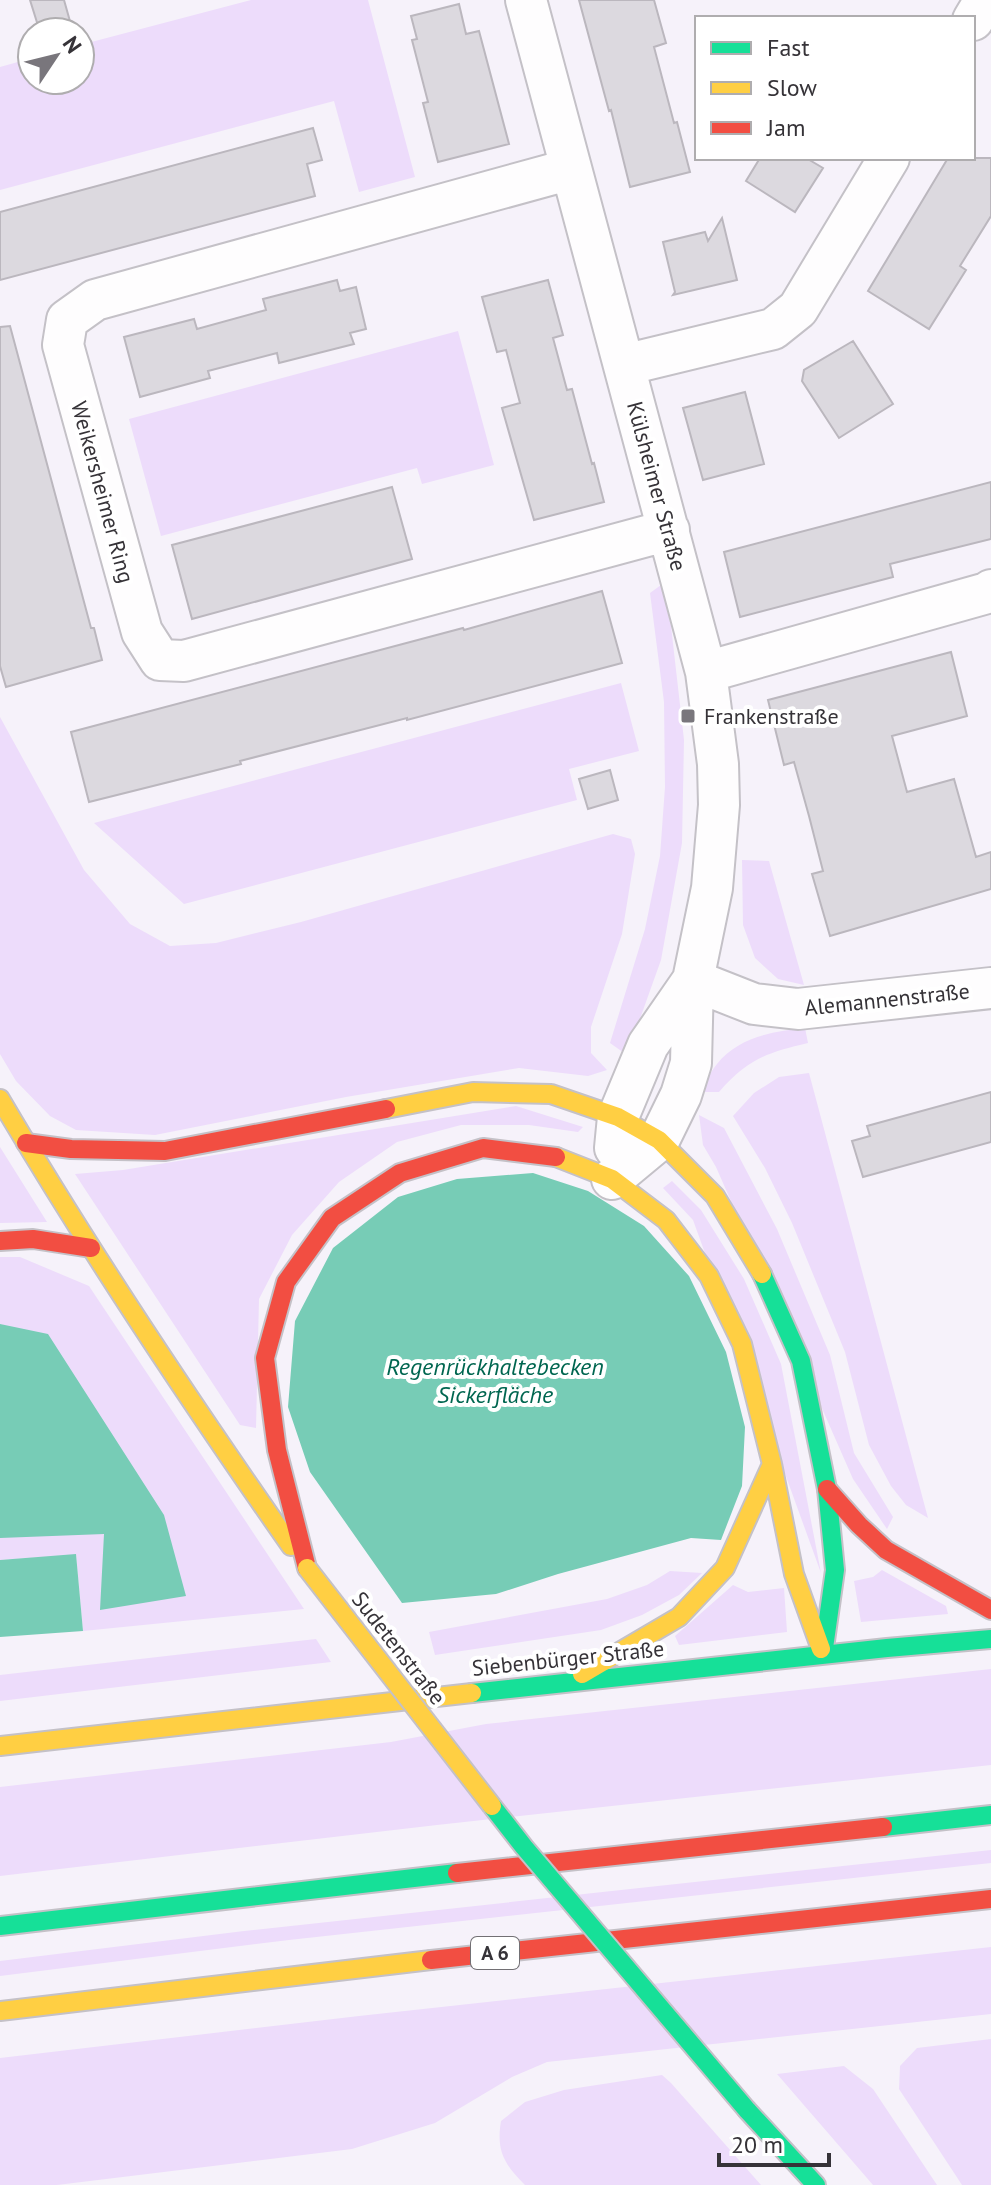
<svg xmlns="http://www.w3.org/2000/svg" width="991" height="2185" font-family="'PT Sans',sans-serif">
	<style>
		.green { fill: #eddcfb }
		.water { fill: #77ccb6 }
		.building { fill: #dcd9df; stroke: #bbb7be; stroke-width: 2 }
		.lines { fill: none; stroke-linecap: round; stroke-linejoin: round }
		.street-casing { stroke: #c4c1c7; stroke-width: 44 }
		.fast-casing { stroke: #c4c1c7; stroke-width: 22 }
		.slow-casing { stroke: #c4c1c7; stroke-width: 22 }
		.jam-casing { stroke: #c4c1c7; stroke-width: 22 }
		.street { stroke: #fefdfe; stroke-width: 40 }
		.fast { stroke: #16e098; stroke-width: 18 }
		.slow { stroke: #ffcf43; stroke-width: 18 }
		.jam { stroke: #f24e42; stroke-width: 18 }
		.fast-bridge-casing { stroke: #c4c1c7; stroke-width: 22; stroke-linecap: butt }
		.slow-bridge-casing { stroke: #c4c1c7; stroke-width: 22; stroke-linecap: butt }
		.fast-bridge { stroke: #16e098; stroke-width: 18 }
		.slow-bridge { stroke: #ffcf43; stroke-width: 18 }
		.poi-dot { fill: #79767c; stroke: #fff; stroke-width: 3 }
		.labels { text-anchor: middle; stroke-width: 8; stroke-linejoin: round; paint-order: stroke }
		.shield { fill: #fff; stroke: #727074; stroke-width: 2 }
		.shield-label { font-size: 20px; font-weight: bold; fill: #363338 }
		.street-label { font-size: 22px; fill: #363338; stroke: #fff }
		.poi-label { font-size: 22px; fill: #363338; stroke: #fff; text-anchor: start }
		.water-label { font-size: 24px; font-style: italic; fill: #006650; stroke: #fff }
	</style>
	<rect width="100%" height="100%" fill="#f6f2fa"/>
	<!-- green -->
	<path class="green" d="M 251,0 L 368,0 L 415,177 L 359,192 L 334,101 L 0,190 L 0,67 L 32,58 L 32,80 L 80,80 L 80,45 Z
		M 458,331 L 494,465 L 422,484 L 417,468 L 161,536 L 129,419 Z
		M 661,585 L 671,626 L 684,740 L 682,843 L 661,960 L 627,1055 L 610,1043 L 645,929 L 660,856 L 665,787 L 664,702 L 650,593 Z
		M 621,683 L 639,751 L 569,769 L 577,800 L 184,904 L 94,823 Z
		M 0,717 L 84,870 L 130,924 L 170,946 L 216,943 L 301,922 L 613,834 L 631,839 L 635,854 L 622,934 L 591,1027 L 591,1053 L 607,1070 L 588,1076 L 519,1068 L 346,1097 L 155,1135 L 76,1130 L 50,1116 L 16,1081 L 0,1054 Z
		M 742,860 L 769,861 L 804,985 L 778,979 L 755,958 L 743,925 Z
		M 805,1028 L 808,1043 C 766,1053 748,1059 719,1092 L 700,1092 C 706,1083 710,1072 717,1064 C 738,1037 774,1031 805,1028 Z
		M 809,1073 L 928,1518 L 906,1505 L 891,1486 L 869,1445 L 845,1352 L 792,1223 L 765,1168 L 733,1116 L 754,1093 L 779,1077 Z
		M 516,1106 L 583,1127 L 578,1132 L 529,1125 L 461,1125 L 397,1142 L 339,1182 L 292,1235 L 259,1299 L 256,1428 L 240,1425 L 75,1174 L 123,1170 Z
		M 699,1115 L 724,1128 L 777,1229 L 830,1355 L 854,1453 L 893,1517 L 887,1529 L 853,1479 L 716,1167 L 703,1145 Z
		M 0,1147 L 47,1222 L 0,1223 Z
		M 672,1181 L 701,1210 L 744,1279 L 781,1364 L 821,1573 L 693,1220 L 663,1188 Z
		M 0,1257 L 20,1257 L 89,1286 L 304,1609 L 83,1631 L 76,1555 L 0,1560 Z
		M 882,1570 L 946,1606 L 948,1614 L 861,1622 L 854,1581 L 873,1577 Z
		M 670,1571 L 702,1573 L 679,1595 L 642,1615 L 601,1630 L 435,1655 L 429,1632 L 607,1599 L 647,1585 Z
		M 733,1585 L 748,1592 L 784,1588 L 787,1632 L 679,1645 L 675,1636 Z
		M 316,1639 L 331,1662 L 0,1701 L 0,1675 Z
		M 991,1669 L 991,1765 L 437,1825 L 0,1876 L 0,1787 L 391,1742 L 486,1724 Z
		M 991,1850 L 991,1863 L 289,1940 L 0,1976 L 0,1961 L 244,1931 Z
		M 991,1947 L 991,2014 L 547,2062 L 512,2077 L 435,2123 L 352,2149 L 57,2185 L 0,2185 L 0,2058 L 359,2016 Z
		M 991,2039 L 991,2185 L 962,2185 L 899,2089 L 900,2066 L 917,2048 Z
		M 844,2066 L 873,2089 L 937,2185 L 873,2185 L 777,2074 Z
		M 662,2075 L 671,2083 L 761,2185 L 525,2185 C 504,2164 496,2151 501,2121 L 525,2102 L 564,2090 Z"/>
	<!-- water -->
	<path class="water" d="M 533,1173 L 588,1191 L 644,1226 L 689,1276 L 726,1352 L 745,1427 L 742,1486 L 721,1540 L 691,1538 L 558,1574 L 496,1594 L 402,1603 L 310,1472 L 288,1407 L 295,1321 L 333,1248 L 398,1197 L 457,1179 Z
		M 0,1324 L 48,1334 L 164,1515 L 186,1596 L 100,1610 L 104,1534 L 0,1538 Z
		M 76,1554 L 83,1631 L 0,1637 L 0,1560 Z"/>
	<!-- building -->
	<path class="building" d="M 30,0 L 64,0 L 73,32 L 40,32 Z
		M 579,0 L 654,0 L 666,43 L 654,47 L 674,123 L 677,122 L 690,172 L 630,187 L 611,110 L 609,111 Z
		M 459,4 L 466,34 L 479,31 L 509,144 L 438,162 L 423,103 L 428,102 L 412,40 L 417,39 L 411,16 Z
		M 313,128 L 322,160 L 307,164 L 315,196 L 0,280 L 0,212 Z
		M 760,158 L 806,158 L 823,168 L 795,212 L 746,181 Z
		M 948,158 L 991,158 L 991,216 L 960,266 L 966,270 L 929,329 L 868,291 Z
		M 722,218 L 737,280 L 673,295 L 675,292 L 663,242 L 705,232 L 708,241 Z
		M 337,280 L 340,291 L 356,287 L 366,329 L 350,333 L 354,344 L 279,363 L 277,353 L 208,371 L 210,378 L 140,397 L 124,337 L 194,319 L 197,329 L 266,310 L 263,299 Z
		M 548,280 L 563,335 L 553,338 L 567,390 L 572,389 L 592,464 L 594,463 L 604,502 L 534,520 L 502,408 L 520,403 L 506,350 L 497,352 L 482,297 Z
		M 10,326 L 91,628 L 94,628 L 102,660 L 6,687 L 0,666 L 0,327 Z
		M 853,341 L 893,404 L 839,438 L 802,381 L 804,370 Z
		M 745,392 L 764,464 L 703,480 L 683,408 Z
		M 991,482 L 991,539 L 890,564 L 893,577 L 740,617 L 724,552 Z
		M 392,487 L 412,559 L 192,619 L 172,545 Z
		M 602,591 L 622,663 L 407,720 L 407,718 L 240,761 L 241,764 L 89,802 L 71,732 L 463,628 L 464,630 Z
		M 951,652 L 967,716 L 892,736 L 907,792 L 954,779 L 976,857 L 991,852 L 991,889 L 830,936 L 812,874 L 823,871 L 809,816 L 794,762 L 784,765 L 768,700 Z
		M 610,770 L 618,800 L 588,809 L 579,779 Z
		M 991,1092 L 991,1142 L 863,1177 L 852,1141 L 870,1136 L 867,1126 Z"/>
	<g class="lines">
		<!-- street casing -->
		<g class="street-casing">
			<path id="street" d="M 526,0 L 706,672 L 718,764 L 719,805 L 712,888 L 693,980 L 691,1063 L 681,1095 L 659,1140 L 612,1179
				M 973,20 L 985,0
				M 571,169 L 95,300 L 67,320 L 63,345 L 142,632 L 160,660 L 184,661 L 669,530
				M 624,365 L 773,329 L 798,309 L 889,158
				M 706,672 L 987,593 L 991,590
				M 693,980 L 754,1004 L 798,1009 L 991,988
				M 615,1148 L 618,1117 L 648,1045 L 693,980"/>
		</g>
		<!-- fast casing -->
		<g class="fast-casing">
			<path id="fast" d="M 762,1274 L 801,1361 L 827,1489 L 835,1570 L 823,1655
				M 472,1693 L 887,1648 L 991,1639
				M 883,1827 L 991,1815
				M 0,1926 L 457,1873
				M 747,2110 L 816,2185"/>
		</g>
		<!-- slow casing -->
		<g class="slow-casing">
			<path id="slow" d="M 0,1099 C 90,1252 189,1400 291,1546
				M 386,1109 L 473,1092 L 551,1094 L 618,1117 L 659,1140 L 715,1196 L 762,1274
				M 556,1157 L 612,1179 L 666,1220 L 709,1276 L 742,1344 L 772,1464 L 794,1574 L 821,1649
				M 582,1674 L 679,1617 L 725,1568 L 772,1464
				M 0,1746 L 472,1693
				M 0,2011 L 431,1960"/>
		</g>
		<!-- jam casing -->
		<g class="jam-casing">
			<path id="jam" d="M 26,1143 L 71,1149 L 165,1151 L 386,1109
				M 0,1241 L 33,1239 L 91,1248
				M 827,1489 L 859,1525 L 886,1550 L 991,1610
				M 307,1568 L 277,1450 L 265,1358 L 286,1282 L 332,1218 L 400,1173 L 483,1148 L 556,1157
				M 457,1873 L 883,1827
				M 431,1960 L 991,1899"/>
		</g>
		<!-- street -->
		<use href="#street" class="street"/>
		<!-- fast -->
		<use href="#fast" class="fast"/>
		<!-- slow -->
		<use href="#slow" class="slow"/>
		<!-- jam -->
		<use href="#jam" class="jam"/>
		<!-- fast-bridge casing -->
		<g class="fast-bridge-casing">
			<path id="fast-bridge" d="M 492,1806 L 524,1847 L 747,2110"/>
		</g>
		<!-- slow-bridge casing -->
		<g class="slow-bridge-casing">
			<path id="slow-bridge" d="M 307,1568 L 492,1806"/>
		</g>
		<!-- fast-bridge -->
		<use href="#fast-bridge" class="fast-bridge"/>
		<!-- slow-bridge -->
		<use href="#slow-bridge" class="slow-bridge"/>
	</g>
	<!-- markers -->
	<rect class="poi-dot" x="680" y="708" width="16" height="16" rx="4"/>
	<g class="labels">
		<!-- shield labels -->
		<rect class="shield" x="471" y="1937" width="48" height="32" rx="6"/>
		<g class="shield-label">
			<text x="495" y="1960">A 6</text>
		</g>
		<!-- street labels -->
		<g class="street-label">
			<text transform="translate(657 486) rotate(75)" y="8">Külsheimer Straße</text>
			<text transform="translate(103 492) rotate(75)" y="8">Weikersheimer Ring</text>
			<text transform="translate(887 999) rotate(-6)" y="8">Alemannenstraße</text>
			<text transform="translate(399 1648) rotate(52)" y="8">Sudetenstraße</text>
			<text transform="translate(568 1658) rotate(-6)" y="8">Siebenbürger Straße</text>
		</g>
		<!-- poi labels -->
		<g class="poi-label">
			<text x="704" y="724">Frankenstraße</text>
		</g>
		<!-- water labels -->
		<g class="water-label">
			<text x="495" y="1375">Regenrückhaltebecken<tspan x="495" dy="28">Sickerfläche</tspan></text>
		</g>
	</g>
	<!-- legend -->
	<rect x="695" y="16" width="280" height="144" fill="#ffffff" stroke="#afadaf" stroke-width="2"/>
	<rect x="711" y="42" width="40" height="12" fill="#16e098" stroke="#afadaf" stroke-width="2"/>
	<text x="767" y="56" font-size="24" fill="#363338">Fast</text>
	<rect x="711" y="82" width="40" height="12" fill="#ffcf43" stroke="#afadaf" stroke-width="2"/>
	<text x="767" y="96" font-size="24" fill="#363338">Slow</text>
	<rect x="711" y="122" width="40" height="12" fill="#f24e42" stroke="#afadaf" stroke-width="2"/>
	<text x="767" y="136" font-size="24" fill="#363338">Jam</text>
	<!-- north arrow -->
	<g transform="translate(56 56) rotate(55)"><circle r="38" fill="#ffffff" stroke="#afadaf" stroke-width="2"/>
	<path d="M0-6L14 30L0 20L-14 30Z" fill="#79767c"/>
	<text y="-12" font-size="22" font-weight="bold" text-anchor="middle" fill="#363338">N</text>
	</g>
	<!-- scale -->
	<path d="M719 2153v12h110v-12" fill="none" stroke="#363338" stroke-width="4"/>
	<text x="731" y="2153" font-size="24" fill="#363338" stroke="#ffffff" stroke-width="6" paint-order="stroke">20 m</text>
</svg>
